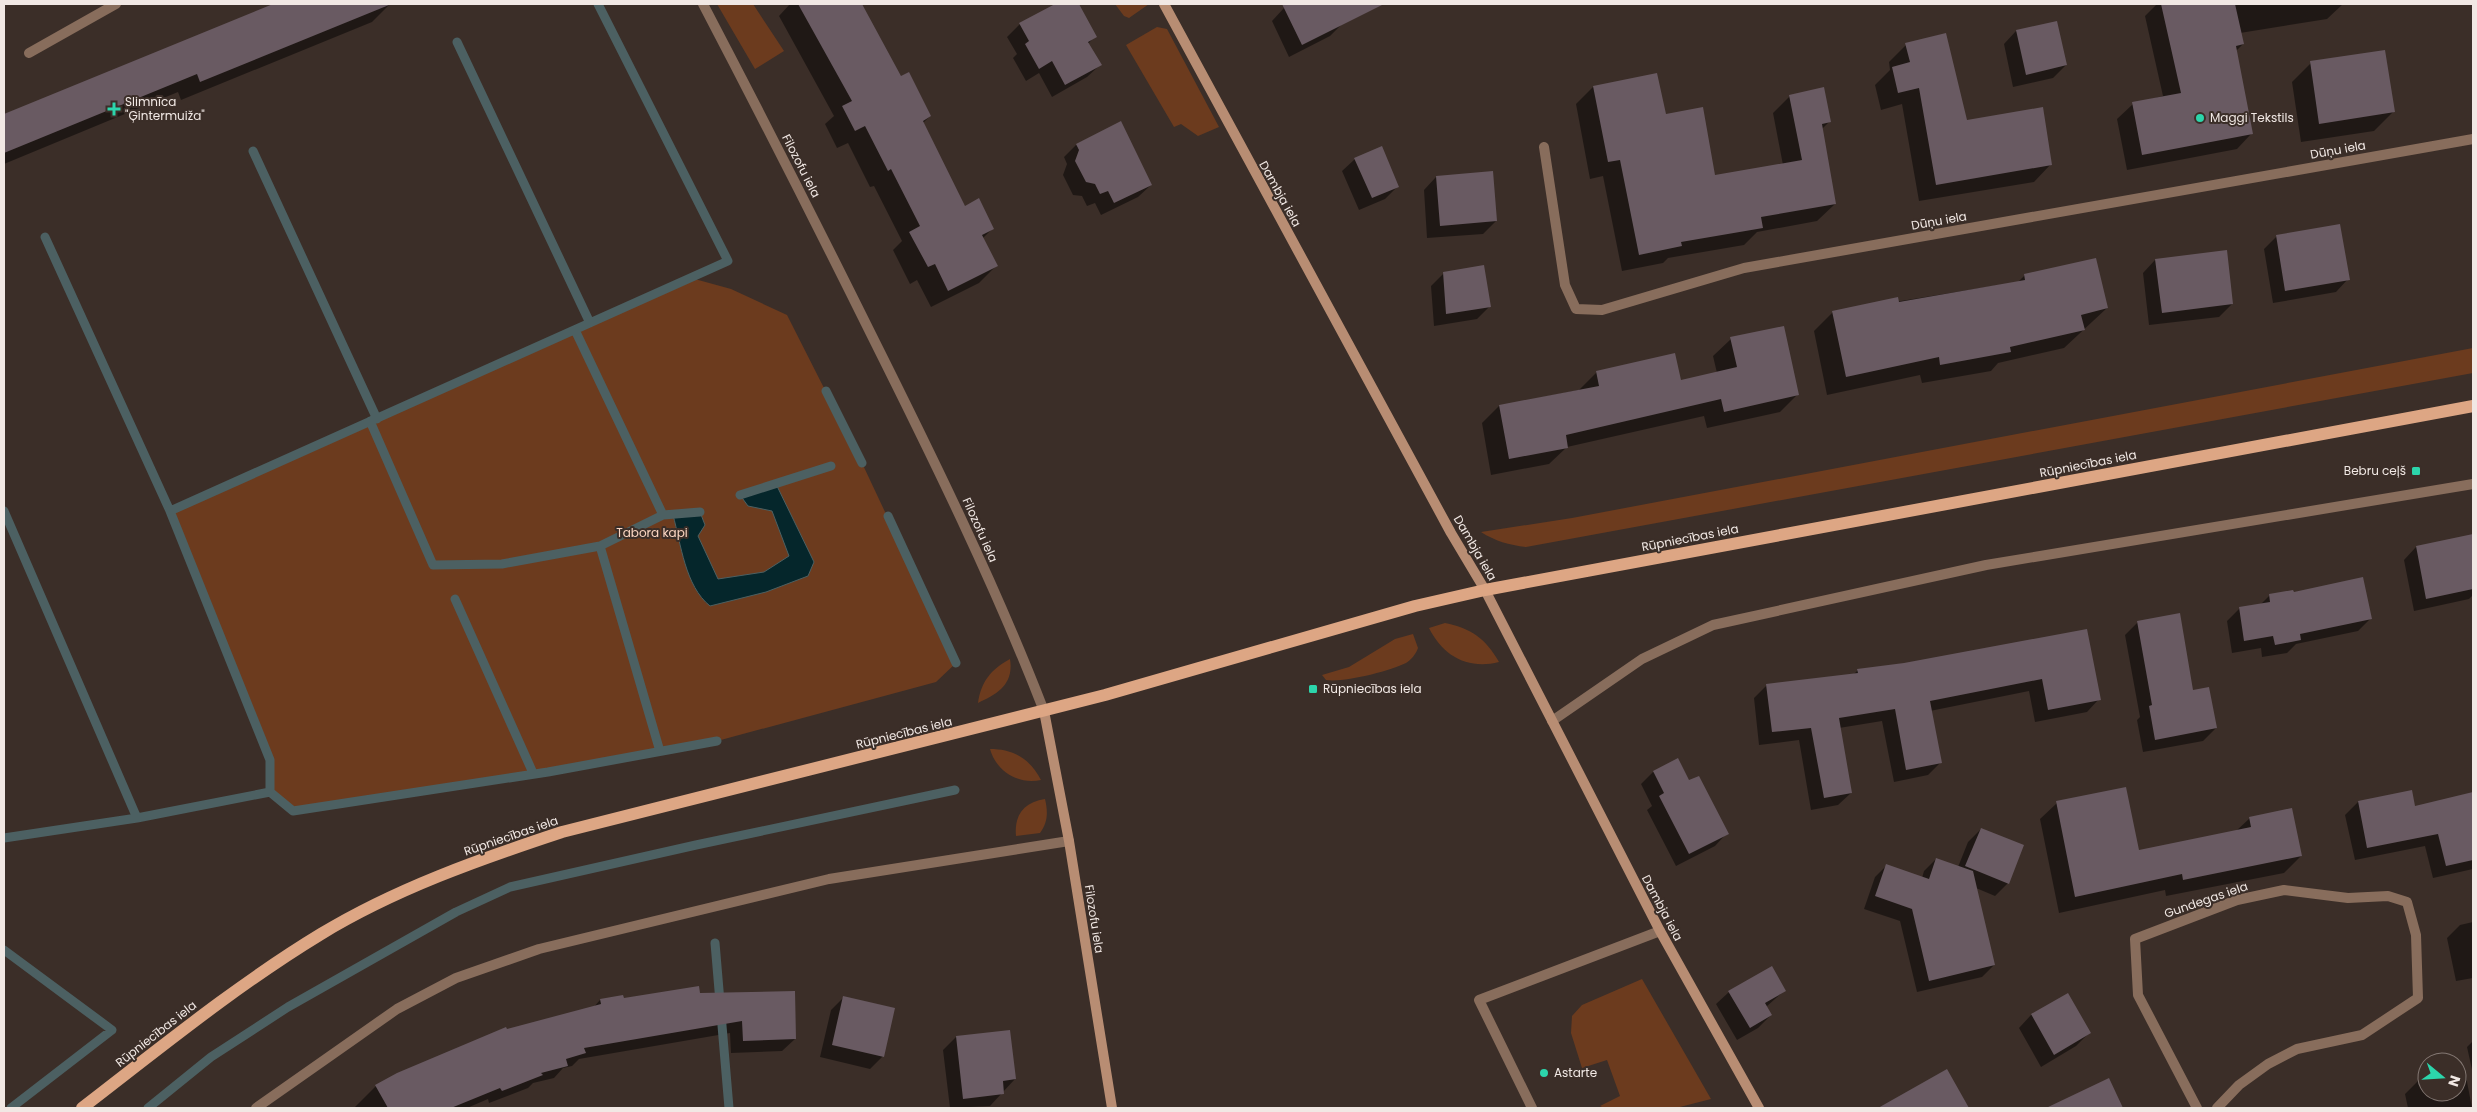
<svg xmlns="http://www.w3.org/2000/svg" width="2477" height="1112" font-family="Poppins,sans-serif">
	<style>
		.green { fill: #6c3b1e }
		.water { fill: #05262b; stroke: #4c6062 }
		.shadow { fill: #0007 }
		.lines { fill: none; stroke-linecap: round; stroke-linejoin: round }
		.stream { stroke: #4c6062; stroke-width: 9 }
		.building { fill: #695a62 }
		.lane { stroke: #886d5c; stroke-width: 10 }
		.street { stroke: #886d5c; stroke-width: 10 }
		.secondary { stroke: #b88d73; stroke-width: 10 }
		.primary { stroke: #dda684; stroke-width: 12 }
		.poi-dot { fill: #2cd5ab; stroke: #3b2e28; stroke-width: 2 }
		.labels { text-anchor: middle; stroke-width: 4; stroke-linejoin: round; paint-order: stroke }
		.poi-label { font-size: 12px; fill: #f1e8e4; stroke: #3b2e28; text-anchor: start }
		.street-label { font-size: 12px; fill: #f1e8e4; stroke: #3b2e28 }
		.park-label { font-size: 12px; fill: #fcd6c2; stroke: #3b2e28 }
	</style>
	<rect width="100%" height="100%" fill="#3b2e28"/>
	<!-- green -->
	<path class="green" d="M 717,4 L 753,4 L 784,51 L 755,69 Z
		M 1115,4 L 1149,4 L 1129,18 L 1124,16 Z
		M 1157,27 L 1167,29 L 1219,127 L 1198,136 L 1181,124 L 1174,127 L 1126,45 Z
		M 691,278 L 731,289 L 787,315 L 862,463 L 956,663 L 936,682 L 717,741 L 548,772 L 293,811 L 270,792 L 270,760 L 170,511 Z
		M 2473,348 L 2473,373 L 1526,547 C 1509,545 1495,541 1481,532 L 1572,518 Z
		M 1445,623 C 1471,628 1486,639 1499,662 C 1468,670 1443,656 1429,628 Z
		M 1413,634 L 1418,648 C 1416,654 1411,660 1406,663 C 1390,671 1343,683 1326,680 L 1322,675 L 1349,667 L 1395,639 Z
		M 1010,659 C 1014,684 998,694 978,703 C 981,682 991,669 1010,659 Z
		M 990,749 C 1014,749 1030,759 1041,780 C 1018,785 996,771 990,749 Z
		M 1045,799 C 1048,812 1048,822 1040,833 L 1016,836 C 1014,815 1024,802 1045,799 Z
		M 1642,979 L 1711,1099 L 1676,1108 L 1604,1108 L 1600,1106 L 1620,1096 L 1607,1060 L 1582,1068 L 1571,1033 L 1572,1016 L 1582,1005 Z"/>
	<!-- water -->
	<path class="water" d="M 776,484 L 814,562 L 808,576 L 766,592 L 710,606 C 685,586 681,544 673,515 L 700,512 L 705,525 L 698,536 L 718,579 L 764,572 L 789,556 L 772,511 L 748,506 L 740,495 Z"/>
	<!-- shadow -->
	<path class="shadow" d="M 277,4 L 390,4 L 372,22 L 181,100 L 178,92 L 4,164 L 4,116 Z
		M 790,4 L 860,4 L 901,77 L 930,116 L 923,123 L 964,207 L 993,228 L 983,238 L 996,266 L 979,283 L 931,307 L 917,280 L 910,284 L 893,250 L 902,241 L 874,186 L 870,187 L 848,143 L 837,148 L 825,124 L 834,116 L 779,16 Z
		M 1057,4 L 1078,4 L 1095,36 L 1088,44 L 1100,65 L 1087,77 L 1052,97 L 1039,73 L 1026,81 L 1013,58 L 1017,54 L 1007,37 L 1020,24 Z
		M 1292,4 L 1333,4 L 1343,23 L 1330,36 L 1289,57 L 1272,21 L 1284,8 Z
		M 2157,4 L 2343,4 L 2327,19 L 2240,33 L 2243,44 L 2236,51 L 2252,133 L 2237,149 L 2127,170 L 2117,119 L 2133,104 L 2163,96 L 2145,16 Z
		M 2016,31 L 2066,65 L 2053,78 L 2013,87 L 2004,44 Z
		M 1906,45 L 1966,122 L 2051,164 L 2034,182 L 1919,201 L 1902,104 L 1881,110 L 1875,85 L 1890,70 L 1889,62 Z
		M 2311,63 L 2393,112 L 2374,131 L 2301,142 L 2292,82 Z
		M 1593,87 L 1665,116 L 1714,176 L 1783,165 L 1773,113 L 1790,96 L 1830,121 L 1822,129 L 1835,204 L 1817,221 L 1757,232 L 1744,245 L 1668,258 L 1663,263 L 1622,271 L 1603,176 L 1590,179 L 1576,104 Z
		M 1076,145 L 1151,185 L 1138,197 L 1101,215 L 1095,203 L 1087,206 L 1082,196 L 1073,195 L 1063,175 L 1067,164 L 1064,157 Z
		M 1355,159 L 1398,186 L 1385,199 L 1359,210 L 1342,171 Z
		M 1436,177 L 1496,221 L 1483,234 L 1427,238 L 1424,190 Z
		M 2277,236 L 2348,279 L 2336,292 L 2273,303 L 2264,249 Z
		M 2155,260 L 2232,304 L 2219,317 L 2149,325 L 2143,273 Z
		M 1444,273 L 1490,306 L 1477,319 L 1434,326 L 1431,286 Z
		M 2025,275 L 2107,308 L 2064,348 L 1998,363 L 1991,371 L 1922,383 L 1920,375 L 1827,395 L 1814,331 L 1833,312 L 2018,282 Z
		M 1731,339 L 1797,395 L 1780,412 L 1707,428 L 1704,416 L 1567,447 L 1549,464 L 1491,475 L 1482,423 L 1499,406 L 1579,390 L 1597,372 L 1680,381 L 1717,373 L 1713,356 Z
		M 2472,536 L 2473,595 L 2469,599 L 2414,611 L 2404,560 L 2416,547 Z
		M 2292,593 L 2370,619 L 2358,631 L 2296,644 L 2287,653 L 2262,657 L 2261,648 L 2232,653 L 2227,621 L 2240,608 L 2260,605 L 2270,595 Z
		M 2138,622 L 2192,691 L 2216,728 L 2203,741 L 2143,752 L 2137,720 L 2140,717 L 2125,635 Z
		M 2086,630 L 2099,699 L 2087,712 L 2035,722 L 2029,691 L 1930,711 L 1940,763 L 1928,775 L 1894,782 L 1882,721 L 1839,728 L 1851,793 L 1838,805 L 1811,810 L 1799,740 L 1759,745 L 1754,698 L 1767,685 L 1853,675 L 1858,670 L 1905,664 Z
		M 1653,772 L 1689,782 L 1727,833 L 1715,846 L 1676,866 L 1647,810 L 1652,806 L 1641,784 Z
		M 2411,791 L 2414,808 L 2470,794 L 2473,808 L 2473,869 L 2433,878 L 2425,846 L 2355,860 L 2345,815 L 2358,802 Z
		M 2057,803 L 2138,852 L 2236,831 L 2250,818 L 2301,856 L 2284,873 L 2166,896 L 2165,890 L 2059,913 L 2040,819 Z
		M 1981,829 L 2008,883 L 1995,896 L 1976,888 L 1994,965 L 1982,977 L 1917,992 L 1900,921 L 1864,909 L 1875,877 L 1887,865 L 1922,878 L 1924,871 L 1936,859 L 1958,867 L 1968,842 Z
		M 2473,922 L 2473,978 L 2456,981 L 2447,938 L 2460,925 Z
		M 1784,991 L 1766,1007 L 1771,1015 L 1758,1028 L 1737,1040 L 1716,1004 L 1729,992 Z
		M 699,995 L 795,1039 L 782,1051 L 731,1053 L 730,1033 L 579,1059 L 572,1066 L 563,1068 L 554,1078 L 533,1083 L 528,1088 L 489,1103 L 488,1099 L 467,1108 L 354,1108 L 376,1086 L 506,1031 L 593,1008 L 600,1000 Z
		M 2067,995 L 2089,1033 L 2076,1046 L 2041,1067 L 2019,1028 L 2031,1015 Z
		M 844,997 L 883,1056 L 870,1069 L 820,1057 L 831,1010 Z
		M 956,1037 L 1015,1079 L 990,1106 L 950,1108 L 943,1050 Z
		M 2473,1041 L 2473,1074 L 2467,1047 Z
		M 2465,1071 L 2472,1108 L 2408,1108 L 2405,1094 L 2418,1081 L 2427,1079 L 2427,1092 L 2457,1092 L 2457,1073 Z
		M 2108,1080 L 2122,1108 L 2062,1108 L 2073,1096 Z
		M 1894,1101 L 1966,1106 L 1963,1108 L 1887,1108 Z"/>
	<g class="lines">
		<!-- stream -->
		<path class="stream" d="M 457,42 L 590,323
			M 253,151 L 377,419
			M 45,237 L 170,511
			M 575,330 L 663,515
			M 826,391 L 862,463
			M 370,421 L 433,565 L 502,564 L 600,546 L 663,515 L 700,512
			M 740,495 L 831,466
			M 4,511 L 137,818
			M 888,516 L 956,663
			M 600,546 L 659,748
			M 455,599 L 533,773
			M 270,792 L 293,811 L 548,772 L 717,741
			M 4,838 L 137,818 L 270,792 L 270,760 L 170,511 L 728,261 L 598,4
			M 715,943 L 729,1108
			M 4,950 L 112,1030 L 11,1108
			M 148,1108 L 211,1057 L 288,1007 L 456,912 L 510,887 L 696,845 L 955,790"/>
	</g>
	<!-- building -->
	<path class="building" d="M 273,4 L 389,5 L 200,82 L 197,74 L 4,153 L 4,114 Z
		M 798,4 L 862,4 L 901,76 L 909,72 L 931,116 L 923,121 L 965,206 L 979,198 L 994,229 L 982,235 L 998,266 L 948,291 L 935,264 L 928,267 L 909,232 L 920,226 L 891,169 L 888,171 L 865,126 L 855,131 L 842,106 L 852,101 Z
		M 1055,4 L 1079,4 L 1097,37 L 1088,42 L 1102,65 L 1065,85 L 1052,61 L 1039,69 L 1025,44 L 1029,41 L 1019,23 Z
		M 1282,4 L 1384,4 L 1302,45 Z
		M 2161,4 L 2235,4 L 2244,44 L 2236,46 L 2253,134 L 2142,155 L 2132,102 L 2181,93 Z
		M 2057,21 L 2067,65 L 2026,75 L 2016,30 Z
		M 1946,33 L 1967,120 L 2043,107 L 2052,165 L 1936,185 L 1919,88 L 1898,93 L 1892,67 L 1910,62 L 1905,43 Z
		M 2385,50 L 2395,112 L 2319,124 L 2310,61 Z
		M 1657,73 L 1666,114 L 1703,107 L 1715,175 L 1802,160 L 1789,95 L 1824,87 L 1831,122 L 1822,124 L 1836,204 L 1761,217 L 1763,228 L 1681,242 L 1682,246 L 1639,255 L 1620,160 L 1608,162 L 1593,86 Z
		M 1121,121 L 1152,185 L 1114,203 L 1108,191 L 1100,194 L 1095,184 L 1086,182 L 1075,161 L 1079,150 L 1076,144 Z
		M 1382,146 L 1399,187 L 1372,198 L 1354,158 Z
		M 1493,171 L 1497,221 L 1440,226 L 1436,176 Z
		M 2340,224 L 2350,280 L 2285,291 L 2276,235 Z
		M 2227,250 L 2233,304 L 2162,313 L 2155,259 Z
		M 2096,258 L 2108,308 L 2081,315 L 2085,330 L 2010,347 L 2011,352 L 1940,365 L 1939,357 L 1846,377 L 1832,311 L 1898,297 L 1899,302 L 2025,280 L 2024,274 Z
		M 1484,265 L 1491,307 L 1446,314 L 1443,272 Z
		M 1784,326 L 1799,395 L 1724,412 L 1721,399 L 1566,435 L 1568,448 L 1509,459 L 1499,405 L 1599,386 L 1596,371 L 1675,353 L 1681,380 L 1737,367 L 1730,337 Z
		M 2473,534 L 2473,589 L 2426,599 L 2416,546 Z
		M 2363,577 L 2372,619 L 2300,634 L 2301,640 L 2275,645 L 2273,636 L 2244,641 L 2239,607 L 2270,602 L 2269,594 L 2293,590 L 2294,592 Z
		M 2180,613 L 2193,690 L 2209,687 L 2217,728 L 2155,740 L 2149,706 L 2152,705 L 2137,621 Z
		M 2087,629 L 2101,700 L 2048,710 L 2042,679 L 1930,701 L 1942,763 L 1906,770 L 1895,709 L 1839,718 L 1852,793 L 1824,798 L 1811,728 L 1772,732 L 1766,684 L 1858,673 L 1857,669 L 1904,663 Z
		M 1678,758 L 1689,780 L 1699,776 L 1729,834 L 1689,854 L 1659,796 L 1664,793 L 1653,771 Z
		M 2126,787 L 2139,850 L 2251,827 L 2249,817 L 2292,808 L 2302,856 L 2183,880 L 2182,874 L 2075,897 L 2056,801 Z
		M 2412,790 L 2415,806 L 2473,792 L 2473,860 L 2446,866 L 2438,834 L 2367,848 L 2358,801 Z
		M 1981,828 L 2024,845 L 2009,884 L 1965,866 Z
		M 1936,858 L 1973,871 L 1995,965 L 1929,981 L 1912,909 L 1875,896 L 1886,864 L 1929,879 Z
		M 1772,966 L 1786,991 L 1765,1003 L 1772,1015 L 1750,1028 L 1728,991 Z
		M 699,986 L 700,993 L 795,991 L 796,1039 L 743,1041 L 742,1021 L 584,1048 L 586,1053 L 566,1059 L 568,1066 L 541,1073 L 543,1075 L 502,1091 L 500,1088 L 451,1108 L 388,1108 L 375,1085 L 397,1073 L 506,1027 L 507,1029 L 601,1004 L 600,999 L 623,995 L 624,998 Z
		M 2068,993 L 2091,1033 L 2054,1055 L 2031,1014 Z
		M 843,996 L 895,1008 L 884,1057 L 832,1045 Z
		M 1010,1030 L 1016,1079 L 1003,1081 L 1004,1094 L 963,1099 L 956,1036 Z
		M 1947,1069 L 1969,1108 L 1878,1108 Z
		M 2109,1078 L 2123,1108 L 2046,1108 Z"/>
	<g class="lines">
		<!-- lane -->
		<path class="lane" d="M 29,53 L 116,4
			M 1552,721 L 1642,659 L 1713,625 L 1986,565 L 2473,484
			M 1532,1108 L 1479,1000 L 1660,931"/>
		<!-- street -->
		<path class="street" d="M 703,4 C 760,113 816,223 871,334 C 933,458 994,582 1044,711
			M 1544,147 L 1565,285 L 1576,309 L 1602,310 L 1744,268 L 2473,139
			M 256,1108 L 397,1009 L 456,978 L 539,949 L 829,879 L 1069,841
			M 2197,1108 L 2138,995 L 2135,939 L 2237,900 L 2284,890 L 2348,898 L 2388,896 L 2407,902 L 2416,935 L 2418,998 L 2362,1035 L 2297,1049 L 2268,1064 L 2239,1085 L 2217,1108"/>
		<!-- secondary -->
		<path class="secondary" d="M 1164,4 L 1451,533 L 1485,590 L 1660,931 L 1759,1108
			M 1044,711 L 1069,841 L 1112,1108"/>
		<!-- primary -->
		<path class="primary" d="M 82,1108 C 160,1048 237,985 321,934 C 395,889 480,859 562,832 L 1105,695 L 1415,606 L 1485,590 L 2473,406"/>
	</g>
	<!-- markers -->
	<g class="poi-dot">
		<path d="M111.5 101.5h5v5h5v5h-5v5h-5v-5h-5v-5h5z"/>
		<circle cx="2200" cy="118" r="5"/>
		<rect x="2411" y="466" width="10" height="10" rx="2.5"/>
		<rect x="1308" y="684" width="10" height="10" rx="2.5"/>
		<circle cx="1544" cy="1073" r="5"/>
	</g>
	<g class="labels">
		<!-- poi labels -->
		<g class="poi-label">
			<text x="125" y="106">Slimnīca<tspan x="125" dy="14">"Ģintermuiža"</tspan></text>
			<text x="2210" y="122">Maggi Tekstils</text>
			<text x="2406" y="475" text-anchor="end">Bebru ceļš</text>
			<text x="1323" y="693">Rūpniecības iela</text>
			<text x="1554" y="1077">Astarte</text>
		</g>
		<!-- street labels -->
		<g class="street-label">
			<text transform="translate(2338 150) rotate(-10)" y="4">Dūņu iela</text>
			<text transform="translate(801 166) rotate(63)" y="4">Filozofu iela</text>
			<text transform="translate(1280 194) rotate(61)" y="4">Dambja iela</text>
			<text transform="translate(1939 221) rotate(-10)" y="4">Dūņu iela</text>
			<text transform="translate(2088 464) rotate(-11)" y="4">Rūpniecības iela</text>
			<text transform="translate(980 530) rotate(66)" y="4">Filozofu iela</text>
			<text transform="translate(1690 538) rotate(-11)" y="4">Rūpniecības iela</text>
			<text transform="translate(1475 548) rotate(60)" y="4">Dambja iela</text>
			<text transform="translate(904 733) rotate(-14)" y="4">Rūpniecības iela</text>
			<text transform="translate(511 836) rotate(-19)" y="4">Rūpniecības iela</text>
			<text transform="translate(2206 900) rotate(-19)" y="4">Gundegas iela</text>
			<text transform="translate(1662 908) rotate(62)" y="4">Dambja iela</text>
			<text transform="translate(1094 919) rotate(81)" y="4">Filozofu iela</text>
			<text transform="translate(156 1034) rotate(-38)" y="4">Rūpniecības iela</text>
		</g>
		<!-- park labels -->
		<g class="park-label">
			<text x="652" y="537">Tabora kapi</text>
		</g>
	</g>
	<!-- border -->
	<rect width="2477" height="1112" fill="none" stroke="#f1e8e4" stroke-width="10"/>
	<!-- north arrow -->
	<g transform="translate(2442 1077) rotate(108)"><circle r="24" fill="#3b2e28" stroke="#847873"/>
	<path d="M0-4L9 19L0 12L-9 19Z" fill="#2cd5ab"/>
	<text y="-8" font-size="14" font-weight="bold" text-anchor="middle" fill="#f1e8e4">N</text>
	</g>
</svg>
